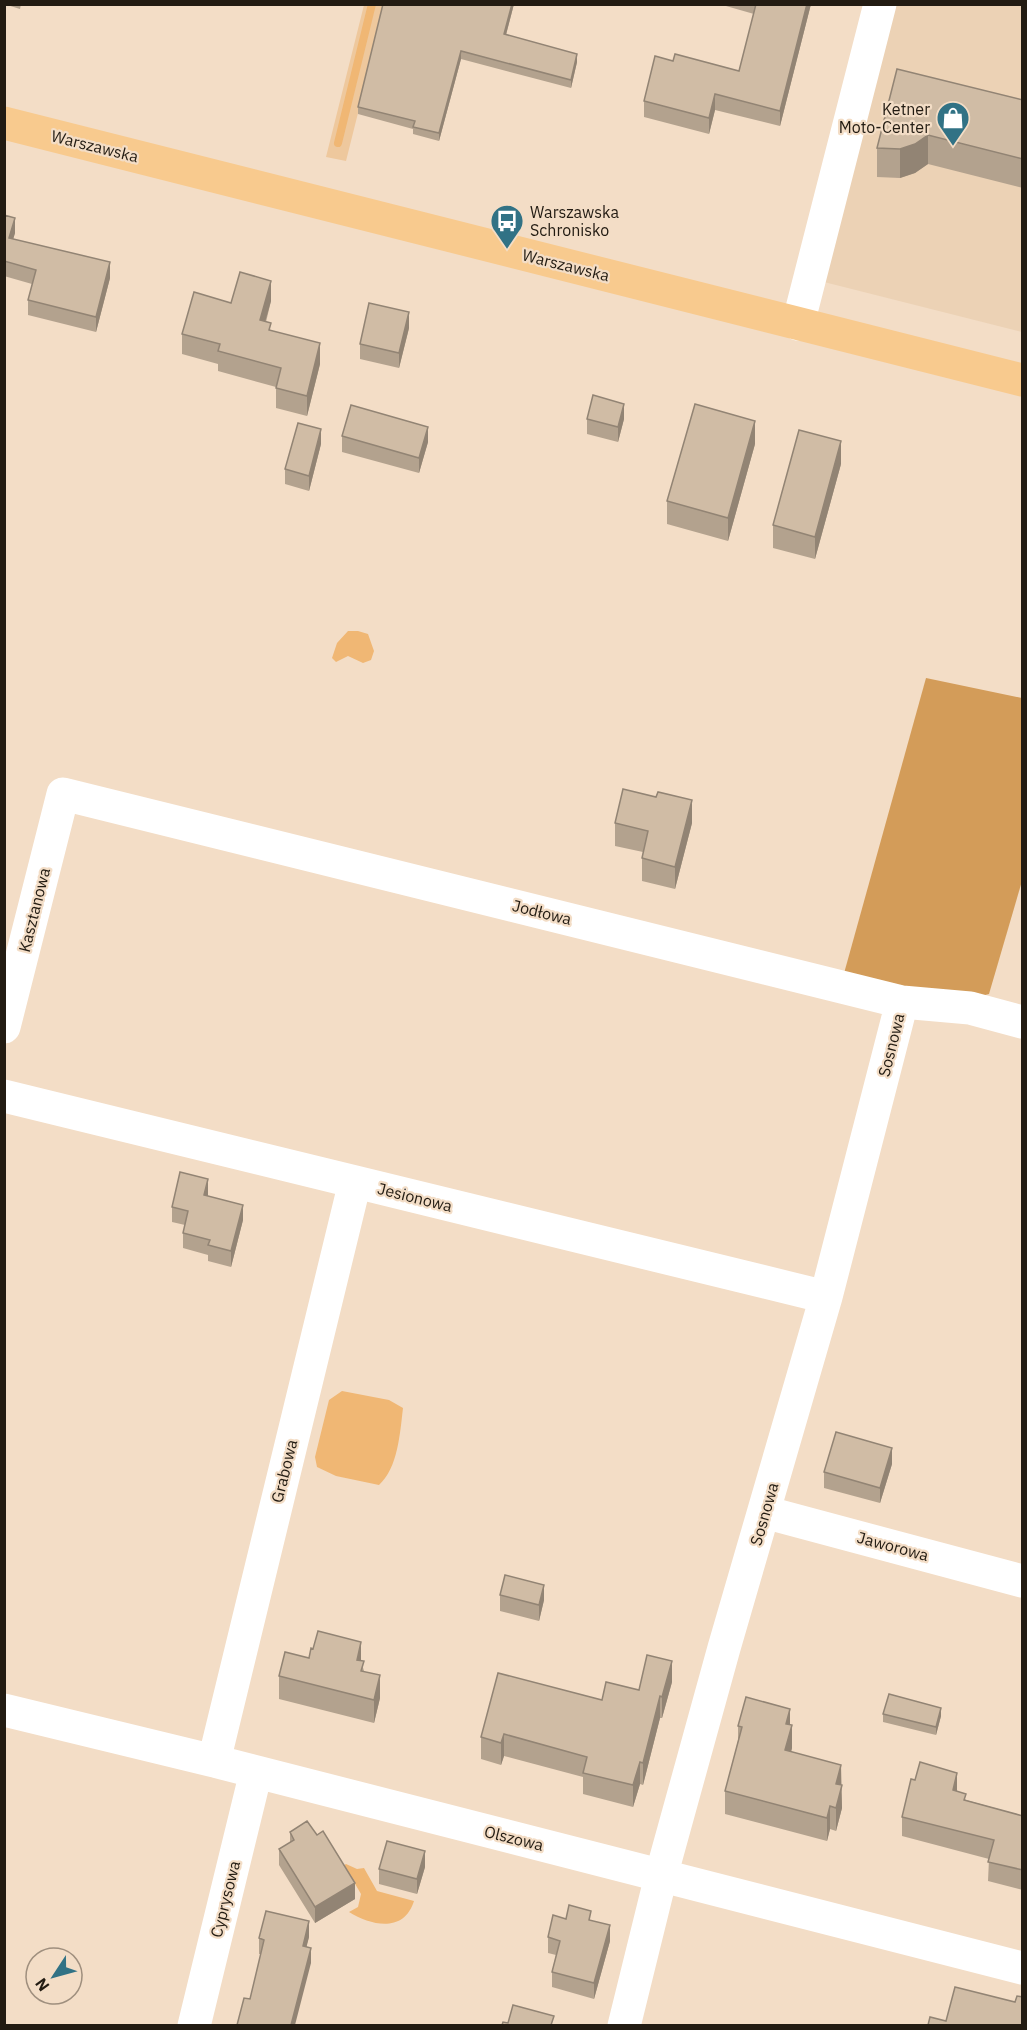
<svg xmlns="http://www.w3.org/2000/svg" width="1027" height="2030" font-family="'IBM Plex Sans',sans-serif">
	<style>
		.built { fill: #ecd2b5 }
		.green { fill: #eec89d }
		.forest { fill: #d39c59 }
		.water { fill: #f0b774 }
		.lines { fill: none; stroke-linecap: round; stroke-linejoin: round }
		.stream { stroke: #f0b774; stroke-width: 8 }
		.minor { stroke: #fff; stroke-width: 33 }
		.major { stroke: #f8ca8e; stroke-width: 33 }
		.wall { fill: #b3a28e }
		.shaded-wall { fill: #928474 }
		.building { fill: #d0bca5; stroke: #928474; stroke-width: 1.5 }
		.labels { text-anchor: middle; stroke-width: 4.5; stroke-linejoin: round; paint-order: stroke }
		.poi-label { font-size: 16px; fill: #221b12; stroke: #f3ddc6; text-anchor: end }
		.street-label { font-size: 16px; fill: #221b12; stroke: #f3ddc6 }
	</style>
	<rect width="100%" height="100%" fill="#f3ddc6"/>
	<!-- built -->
	<path class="built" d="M 892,5 L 1022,5 L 1022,332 L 820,281 Z"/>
	<!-- green -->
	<path class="green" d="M 364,5 L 385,5 L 346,161 L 326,157 Z"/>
	<!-- forest -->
	<path class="forest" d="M 926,678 L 1022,698 L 1022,881 L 989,994 L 958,1002 L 843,977 Z"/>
	<!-- water -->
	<path class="water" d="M 348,631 L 358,631 L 368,634 L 374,651 L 371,660 L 363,663 L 348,656 L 336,662 L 332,658 L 337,643 Z
		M 342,1391 L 389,1400 L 403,1408 C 400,1433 398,1468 379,1485 L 336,1476 L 317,1467 L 315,1457 L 329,1400 Z
		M 346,1864 L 357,1869 L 364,1868 L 377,1891 L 414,1901 C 404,1933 372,1926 349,1912 L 358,1907 L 361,1894 L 354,1882 L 340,1868 Z"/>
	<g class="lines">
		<!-- stream -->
		<path class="stream" d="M 338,143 L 372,4"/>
		<!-- minor -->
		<path class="minor" d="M 798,324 L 880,4
			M 4,1027 L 63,794 L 902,1002 L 970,1008 L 1022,1022
			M 4,1096 L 826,1297
			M 764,1512 L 1022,1581
			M 4,1710 L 214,1761 L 1022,1968
			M 214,1761 L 355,1182
			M 194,2026 L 256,1772
			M 624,2026 L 661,1876 L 724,1648 L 826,1297 L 902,1002"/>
		<!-- major -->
		<path class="major" d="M 4,123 L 1022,380"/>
	</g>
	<!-- wall -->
	<path class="wall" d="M 4,4 L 21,4 L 20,9 Z
		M 383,4 L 514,4 L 506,35 L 577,62 L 571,88 L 461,59 L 439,141 L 413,134 L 413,129 L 358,114 L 358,107 Z
		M 719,4 L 811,4 L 780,126 L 715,110 L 709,134 L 644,117 L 644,101 L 673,61 L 739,71 L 754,14 Z
		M 1023,100 L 1023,188 L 928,164 L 915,173 L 900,178 L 877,177 L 877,148 Z
		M 4,215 L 15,233 L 13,239 L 110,278 L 96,332 L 28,315 L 28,300 L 32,284 L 4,276 Z
		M 271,301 L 266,322 L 271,331 L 320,364 L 307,416 L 276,408 L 276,387 L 218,371 L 218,364 L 182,354 L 182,334 L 231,303 Z
		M 409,328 L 399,368 L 360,359 L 360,344 Z
		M 587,419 L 624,419 L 618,442 L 587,434 Z
		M 342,436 L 428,442 L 419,473 L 342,452 Z
		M 321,444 L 309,491 L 285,484 L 285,469 Z
		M 755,444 L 728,541 L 667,524 L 667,501 Z
		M 841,464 L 815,559 L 773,548 L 773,525 Z
		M 615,823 L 692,823 L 675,889 L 642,881 L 642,858 L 643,852 L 615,846 Z
		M 208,1195 L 208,1196 L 243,1220 L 231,1267 L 208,1261 L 208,1255 L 183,1248 L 183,1233 L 185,1225 L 172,1222 L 172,1207 Z
		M 892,1464 L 880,1503 L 824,1488 L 824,1472 Z
		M 500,1595 L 544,1600 L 539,1621 L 500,1611 Z
		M 309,1658 L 361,1661 L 364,1671 L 380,1698 L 374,1723 L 279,1699 L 279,1676 Z
		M 672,1682 L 662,1718 L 660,1718 L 643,1785 L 640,1784 L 633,1807 L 583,1794 L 583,1777 L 504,1756 L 501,1765 L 481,1759 L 481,1737 L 602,1700 Z
		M 883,1714 L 941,1716 L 936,1735 L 883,1722 Z
		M 790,1725 L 792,1748 L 791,1752 L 841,1785 L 842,1808 L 836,1831 L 830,1829 L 827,1841 L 725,1814 L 725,1791 L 738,1741 L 738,1726 Z
		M 957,1792 L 966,1800 L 1023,1816 L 1023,1890 L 988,1881 L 989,1859 L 902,1836 L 902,1817 Z
		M 290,1832 L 317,1835 L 355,1899 L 315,1923 L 279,1865 L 279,1849 L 290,1843 Z
		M 425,1867 L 417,1894 L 379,1884 L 379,1869 Z
		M 566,1919 L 591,1921 L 610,1941 L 594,1999 L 552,1987 L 552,1972 L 556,1955 L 548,1953 L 548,1937 Z
		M 309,1937 L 306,1947 L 311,1963 L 250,1999 L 261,1954 L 259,1954 L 259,1938 Z"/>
	<!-- shaded-wall -->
	<path class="shaded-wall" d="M 512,4 L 514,4 L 504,42 L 504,34 Z
		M 807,4 L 811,4 L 780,126 L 780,111 Z
		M 461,51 L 461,59 L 439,141 L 439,133 Z
		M 577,54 L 577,62 L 571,88 L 571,80 Z
		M 715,94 L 715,110 L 709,134 L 709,118 Z
		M 928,135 L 928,164 L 915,173 L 900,178 L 900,149 Z
		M 15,218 L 15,233 L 9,253 L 9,238 Z
		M 110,262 L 110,278 L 96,332 L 96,317 Z
		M 271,281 L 271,301 L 260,340 L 260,320 Z
		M 409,312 L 409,328 L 399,368 L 399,353 Z
		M 320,343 L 320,364 L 307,416 L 307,396 Z
		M 624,404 L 624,419 L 618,442 L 618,427 Z
		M 755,421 L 755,444 L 728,541 L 728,518 Z
		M 428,427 L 428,442 L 419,473 L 419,458 Z
		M 321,429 L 321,444 L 309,491 L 309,476 Z
		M 841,441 L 841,464 L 815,559 L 815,537 Z
		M 692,800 L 692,823 L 675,889 L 675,867 Z
		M 208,1179 L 208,1195 L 204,1210 L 204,1195 Z
		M 243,1205 L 243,1220 L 231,1267 L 231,1251 Z
		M 892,1448 L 892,1464 L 880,1503 L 880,1488 Z
		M 544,1585 L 544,1600 L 539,1621 L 539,1605 Z
		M 361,1642 L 361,1665 L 357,1660 Z
		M 672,1661 L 672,1682 L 662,1718 L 662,1697 Z
		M 380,1675 L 380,1698 L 374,1723 L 374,1700 Z
		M 660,1696 L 660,1718 L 643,1785 L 643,1763 Z
		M 941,1708 L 941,1716 L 936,1735 L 936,1727 Z
		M 790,1709 L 790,1732 L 786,1724 Z
		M 792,1725 L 792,1748 L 785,1773 L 785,1750 Z
		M 504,1734 L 504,1756 L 501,1765 L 501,1743 Z
		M 640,1762 L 640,1784 L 633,1807 L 633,1785 Z
		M 841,1765 L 842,1808 L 836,1831 L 836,1784 Z
		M 957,1773 L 957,1792 L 953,1790 Z
		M 830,1806 L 830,1829 L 827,1841 L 827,1818 Z
		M 425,1851 L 425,1867 L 417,1894 L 417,1879 Z
		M 355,1883 L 355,1899 L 315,1923 L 315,1907 Z
		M 309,1921 L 309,1937 L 303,1961 L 303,1946 Z
		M 610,1925 L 610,1941 L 594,1999 L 594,1983 Z
		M 311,1948 L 311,1963 L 295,2025 L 291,2025 Z"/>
	<!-- building -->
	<path class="building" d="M 383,4 L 512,4 L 504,34 L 577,54 L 571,80 L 461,51 L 439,133 L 413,127 L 415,121 L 358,107 Z
		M 756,4 L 807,4 L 780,111 L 715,94 L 709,118 L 644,101 L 655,56 L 673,61 L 675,54 L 739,71 Z
		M 897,69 L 1023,100 L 1023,159 L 928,135 L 915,144 L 900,149 L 877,148 Z
		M 4,215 L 15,218 L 9,238 L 110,262 L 96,317 L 28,300 L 36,270 L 4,261 Z
		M 240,272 L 271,281 L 260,320 L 271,323 L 269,330 L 320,343 L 307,396 L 276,388 L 281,368 L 218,351 L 220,344 L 182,334 L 194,292 L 231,303 Z
		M 369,303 L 409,312 L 399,353 L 360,344 Z
		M 593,395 L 624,404 L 618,427 L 587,419 Z
		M 695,404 L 755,421 L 728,518 L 667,501 Z
		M 351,405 L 428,427 L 419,458 L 342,436 Z
		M 298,423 L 321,429 L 309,476 L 285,469 Z
		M 799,430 L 841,441 L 815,537 L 773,525 Z
		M 623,789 L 656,797 L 658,792 L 692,800 L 675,867 L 642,858 L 648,831 L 615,823 Z
		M 180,1172 L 208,1179 L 204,1195 L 243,1205 L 231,1251 L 208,1245 L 210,1240 L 183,1233 L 188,1211 L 172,1207 Z
		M 836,1432 L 892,1448 L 880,1488 L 824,1472 Z
		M 505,1575 L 544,1585 L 539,1605 L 500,1595 Z
		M 318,1631 L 361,1642 L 357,1660 L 364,1661 L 361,1671 L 380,1675 L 374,1700 L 279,1676 L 285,1652 L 309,1658 L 311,1648 L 313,1649 Z
		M 647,1655 L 672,1661 L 662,1697 L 660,1696 L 643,1763 L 640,1762 L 633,1785 L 583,1773 L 587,1757 L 504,1734 L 501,1743 L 481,1737 L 498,1673 L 602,1700 L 606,1682 L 639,1690 Z
		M 889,1694 L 941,1708 L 936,1727 L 883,1714 Z
		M 746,1697 L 790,1709 L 786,1724 L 792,1725 L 785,1750 L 841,1765 L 836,1784 L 842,1785 L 836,1808 L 830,1806 L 827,1818 L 725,1791 L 742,1727 L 738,1726 Z
		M 920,1762 L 957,1773 L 953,1790 L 966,1794 L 964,1800 L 1023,1816 L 1023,1870 L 988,1862 L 994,1840 L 902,1817 L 911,1779 L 915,1780 Z
		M 307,1821 L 317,1835 L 323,1831 L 355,1883 L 315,1907 L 279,1849 L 294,1840 L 290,1832 Z
		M 387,1841 L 425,1851 L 417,1879 L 379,1869 Z
		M 569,1905 L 591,1911 L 589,1920 L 610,1925 L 594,1983 L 552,1972 L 560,1941 L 548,1937 L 553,1915 L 566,1919 Z
		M 266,1911 L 309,1921 L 303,1946 L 311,1948 L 291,2025 L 237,2025 L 244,1998 L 250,1999 L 264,1940 L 259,1938 Z
		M 955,1987 L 1015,2002 L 1017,1996 L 1023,1997 L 1023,2025 L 928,2025 L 930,2017 L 946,2021 Z
		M 513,2005 L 554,2016 L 551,2025 L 502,2025 L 503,2022 L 508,2023 Z"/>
	<!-- icons -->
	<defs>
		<g id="shop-pin" transform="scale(1.725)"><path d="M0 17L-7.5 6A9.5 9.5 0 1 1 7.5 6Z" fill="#317285" stroke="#f3ddc6"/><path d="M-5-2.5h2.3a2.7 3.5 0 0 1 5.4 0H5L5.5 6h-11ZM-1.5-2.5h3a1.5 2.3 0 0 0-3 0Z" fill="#fff"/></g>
		<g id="bus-pin" transform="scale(1.725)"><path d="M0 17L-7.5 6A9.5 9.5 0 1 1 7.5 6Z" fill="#317285" stroke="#f3ddc6"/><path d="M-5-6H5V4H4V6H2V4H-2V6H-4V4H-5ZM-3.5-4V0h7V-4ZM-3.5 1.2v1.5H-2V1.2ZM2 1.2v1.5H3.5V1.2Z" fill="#fff"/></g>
	</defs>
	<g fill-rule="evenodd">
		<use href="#shop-pin" x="953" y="118"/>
		<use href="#bus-pin" x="507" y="221"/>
	</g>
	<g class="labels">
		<!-- poi labels -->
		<g class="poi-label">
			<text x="930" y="115">Ketner<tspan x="930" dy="18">Moto-Center</tspan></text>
			<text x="530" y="218" text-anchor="start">Warszawska<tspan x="530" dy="18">Schronisko</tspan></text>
		</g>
		<!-- street labels -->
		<g class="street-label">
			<text transform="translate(95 146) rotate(14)" y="6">Warszawska</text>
			<text transform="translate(566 265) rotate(14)" y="6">Warszawska</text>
			<text transform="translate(34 910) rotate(-76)" y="6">Kasztanowa</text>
			<text transform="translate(542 912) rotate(14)" y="6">Jodłowa</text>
			<text transform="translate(891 1045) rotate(-76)" y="6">Sosnowa</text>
			<text transform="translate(415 1197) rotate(14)" y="6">Jesionowa</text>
			<text transform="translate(284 1471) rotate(-76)" y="6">Grabowa</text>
			<text transform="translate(764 1514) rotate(-74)" y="6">Sosnowa</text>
			<text transform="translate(893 1546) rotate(15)" y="6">Jaworowa</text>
			<text transform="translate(514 1838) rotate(14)" y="6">Olszowa</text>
			<text transform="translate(225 1899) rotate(-76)" y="6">Cyprysowa</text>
		</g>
	</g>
	<!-- border -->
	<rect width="1027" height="2030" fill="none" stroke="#221b12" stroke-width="12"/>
	<!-- north arrow -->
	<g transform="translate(54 1976) rotate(234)"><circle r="28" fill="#f3ddc6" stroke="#9f8f7e" stroke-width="1.5"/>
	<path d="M0-4.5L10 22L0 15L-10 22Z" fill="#317285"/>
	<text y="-9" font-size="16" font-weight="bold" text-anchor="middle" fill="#221b12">N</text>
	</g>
</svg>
